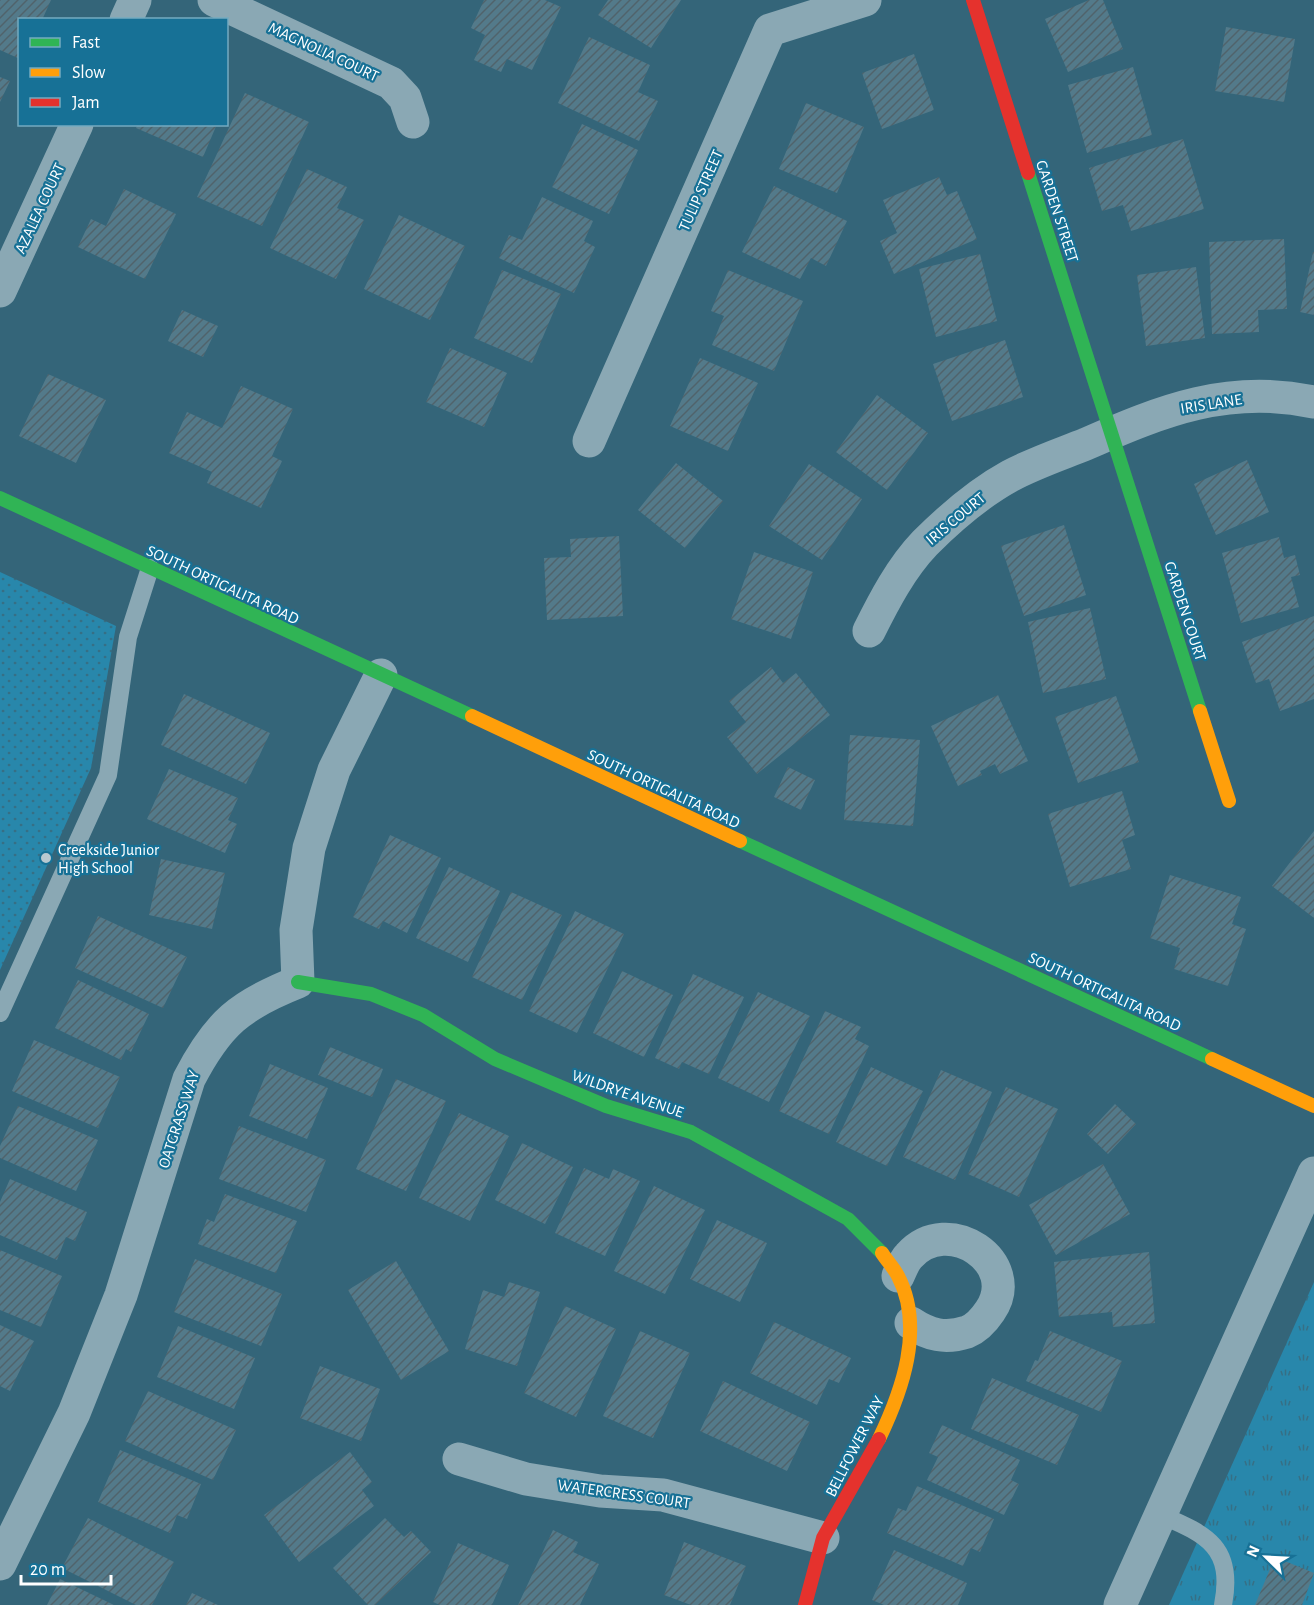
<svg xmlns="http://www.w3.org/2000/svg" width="1314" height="1605" font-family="'Alegreya Sans',sans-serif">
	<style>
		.grass { fill: url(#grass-dots) }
		.park { fill: url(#park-tufts) }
		.building { fill: url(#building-hatch) }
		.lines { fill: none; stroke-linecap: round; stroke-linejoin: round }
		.lane { stroke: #8aa8b4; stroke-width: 18 }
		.street { stroke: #8aa8b4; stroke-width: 33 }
		.fast { stroke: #30b455; stroke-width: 14 }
		.slow { stroke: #ff9f0a; stroke-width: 14 }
		.jam { stroke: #e5322d; stroke-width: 14 }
		.poi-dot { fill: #b8c9d0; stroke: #177196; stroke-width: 2 }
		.labels { text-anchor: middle; stroke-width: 4.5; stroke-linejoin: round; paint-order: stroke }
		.street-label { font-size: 16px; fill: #fff; stroke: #177196 }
		.poi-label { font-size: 16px; fill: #fff; stroke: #177196; text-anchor: start }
	</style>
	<defs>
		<pattern id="grass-dots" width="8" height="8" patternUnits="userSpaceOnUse" patternTransform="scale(1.5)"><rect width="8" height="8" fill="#2887ab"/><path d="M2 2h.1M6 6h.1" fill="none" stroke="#366f85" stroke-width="1.8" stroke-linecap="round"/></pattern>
		<pattern id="park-tufts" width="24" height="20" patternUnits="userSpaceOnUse" patternTransform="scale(1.5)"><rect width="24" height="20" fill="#2887ab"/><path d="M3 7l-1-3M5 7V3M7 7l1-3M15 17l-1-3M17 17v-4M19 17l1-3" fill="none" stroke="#366f85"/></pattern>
		<pattern id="building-hatch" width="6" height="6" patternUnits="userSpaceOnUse" patternTransform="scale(1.5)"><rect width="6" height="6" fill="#537a8a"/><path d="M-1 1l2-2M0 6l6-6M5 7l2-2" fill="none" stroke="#50636b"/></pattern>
	</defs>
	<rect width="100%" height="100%" fill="#346579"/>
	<!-- grass -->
	<path class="grass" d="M 0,572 L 116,626 L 91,768 L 0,970 Z"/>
	<!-- park -->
	<path class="park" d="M 1314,1282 L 1314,1605 L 1169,1605 Z"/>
	<!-- building -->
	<path class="building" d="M 0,0 L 51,0 L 42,20 L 20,20 L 20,59 L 0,50 Z
		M 484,0 L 545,0 L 561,7 L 532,70 L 507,59 L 501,72 L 474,60 L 485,35 L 471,28 Z
		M 608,0 L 681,0 L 651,48 L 598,15 Z
		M 1089,0 L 1103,0 L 1123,49 L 1068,72 L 1045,19 Z
		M 1226,27 L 1295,39 L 1284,102 L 1215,91 Z
		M 589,37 L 650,65 L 638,92 L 658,101 L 639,141 L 558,103 Z
		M 914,54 L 934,110 L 882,129 L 862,73 Z
		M 1133,67 L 1152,135 L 1087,153 L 1068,85 Z
		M 0,77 L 10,81 L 0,102 Z
		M 245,93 L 309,122 L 262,226 L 197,197 Z
		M 806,103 L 864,127 L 837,193 L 779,169 Z
		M 138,124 L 217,124 L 203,157 L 136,128 Z
		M 582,124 L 638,150 L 609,214 L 552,187 Z
		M 1183,139 L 1204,209 L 1131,231 L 1123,205 L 1102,211 L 1089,168 Z
		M 307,169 L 347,187 L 337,208 L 364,220 L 336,279 L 270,248 Z
		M 939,177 L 947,195 L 957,191 L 977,239 L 894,274 L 880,241 L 897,233 L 883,200 Z
		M 774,186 L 847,221 L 826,266 L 811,258 L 800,279 L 742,252 Z
		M 124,189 L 176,214 L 145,279 L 78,247 L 91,219 L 106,226 Z
		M 542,197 L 593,221 L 584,241 L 595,247 L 574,293 L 499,258 L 509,235 L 522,240 Z
		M 399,215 L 465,246 L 430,320 L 364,289 Z
		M 1284,239 L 1287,309 L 1258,310 L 1259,332 L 1212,334 L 1209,242 Z
		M 1313,252 L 1314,252 L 1314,315 L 1300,312 Z
		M 980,254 L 997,321 L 936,337 L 919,269 Z
		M 1196,267 L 1205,338 L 1146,346 L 1137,275 Z
		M 502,270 L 561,294 L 532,363 L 474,338 Z
		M 728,270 L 803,301 L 774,371 L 712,345 L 724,316 L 711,311 Z
		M 182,310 L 218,326 L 203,357 L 168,341 Z
		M 1005,340 L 1023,397 L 952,421 L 933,364 Z
		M 450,348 L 507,373 L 484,427 L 426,402 Z
		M 700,358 L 758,383 L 728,451 L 670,426 Z
		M 48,374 L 106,400 L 76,463 L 19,436 Z
		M 241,386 L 293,409 L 272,456 L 282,461 L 261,508 L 207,483 L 212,472 L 169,453 L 187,412 L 222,428 Z
		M 877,395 L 928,433 L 887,490 L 836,452 Z
		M 1247,460 L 1269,512 L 1216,535 L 1194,484 Z
		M 676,463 L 723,501 L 685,548 L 638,510 Z
		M 809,464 L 862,499 L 822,560 L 769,526 Z
		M 1064,525 L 1086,595 L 1024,616 L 1001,546 Z
		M 619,536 L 623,616 L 547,620 L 544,558 L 571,557 L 570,539 Z
		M 1279,537 L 1284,558 L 1295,555 L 1300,575 L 1291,577 L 1299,607 L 1241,623 L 1222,553 Z
		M 754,552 L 813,572 L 791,639 L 731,619 Z
		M 1090,608 L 1106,679 L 1043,693 L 1028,622 Z
		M 1314,616 L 1314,699 L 1280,711 L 1269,679 L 1256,683 L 1242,642 Z
		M 771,667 L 783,683 L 796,673 L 830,715 L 757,774 L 727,737 L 746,722 L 729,701 Z
		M 184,694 L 270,733 L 246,784 L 161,745 Z
		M 998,695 L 1028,761 L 1000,774 L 995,764 L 980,771 L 982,775 L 958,786 L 931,726 Z
		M 1116,696 L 1139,762 L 1078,783 L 1055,717 Z
		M 850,735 L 920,740 L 913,826 L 844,820 Z
		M 788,767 L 815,780 L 801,810 L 774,797 Z
		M 169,769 L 238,798 L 228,820 L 237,824 L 225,853 L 147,819 Z
		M 1122,791 L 1135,835 L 1122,840 L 1131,869 L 1070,887 L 1048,814 Z
		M 1314,831 L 1314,918 L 1272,886 Z
		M 390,835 L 441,858 L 407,933 L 383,921 L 379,929 L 353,917 Z
		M 161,859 L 225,873 L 212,929 L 149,915 Z
		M 449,867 L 500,891 L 468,962 L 416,938 Z
		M 1170,875 L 1241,897 L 1232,924 L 1246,929 L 1228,986 L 1174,969 L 1180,948 L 1150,938 Z
		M 511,892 L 562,915 L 522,1000 L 472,977 Z
		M 575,911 L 624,934 L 577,1033 L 529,1011 Z
		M 98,916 L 187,957 L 163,1008 L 75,968 Z
		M 622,971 L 673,995 L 644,1057 L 593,1033 Z
		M 693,974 L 744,997 L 709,1074 L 682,1062 L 679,1069 L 655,1058 Z
		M 78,980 L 149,1014 L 131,1052 L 126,1049 L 121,1060 L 55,1028 Z
		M 758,992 L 810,1016 L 769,1102 L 718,1078 Z
		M 825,1011 L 861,1027 L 855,1039 L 869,1046 L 829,1134 L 779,1111 Z
		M 34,1040 L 120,1077 L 98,1128 L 12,1091 Z
		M 330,1047 L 383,1069 L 372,1097 L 318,1075 Z
		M 270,1064 L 328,1088 L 307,1139 L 249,1116 Z
		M 871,1067 L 923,1091 L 887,1166 L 836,1142 Z
		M 941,1070 L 992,1092 L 955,1180 L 903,1157 Z
		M 396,1079 L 446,1101 L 406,1191 L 356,1169 Z
		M 1006,1087 L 1058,1109 L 1019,1197 L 968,1174 Z
		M 1115,1104 L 1136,1124 L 1108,1154 L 1087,1134 Z
		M 18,1106 L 98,1140 L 76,1191 L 0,1158 L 0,1146 Z
		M 459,1113 L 509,1136 L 470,1221 L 419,1198 Z
		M 239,1126 L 326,1160 L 306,1212 L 219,1179 Z
		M 522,1143 L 573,1167 L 545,1224 L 495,1200 Z
		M 1103,1164 L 1130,1214 L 1056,1255 L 1029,1205 Z
		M 584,1168 L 609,1179 L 613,1169 L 640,1181 L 605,1256 L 555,1233 Z
		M 10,1179 L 87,1212 L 75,1241 L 66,1237 L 57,1260 L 0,1235 L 0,1202 Z
		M 654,1186 L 705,1210 L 665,1294 L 614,1271 Z
		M 225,1194 L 297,1221 L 276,1273 L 198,1244 L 207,1219 L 214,1222 Z
		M 717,1220 L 767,1243 L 740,1302 L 690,1279 Z
		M 0,1250 L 62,1276 L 41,1327 L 0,1310 Z
		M 1149,1252 L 1155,1323 L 1113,1327 L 1112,1312 L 1059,1317 L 1054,1262 Z
		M 195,1259 L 282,1294 L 261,1346 L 174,1312 Z
		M 396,1261 L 449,1351 L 401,1380 L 348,1290 Z
		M 509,1282 L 540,1292 L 517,1366 L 465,1349 L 483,1290 L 504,1297 Z
		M 565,1306 L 616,1329 L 576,1417 L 524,1393 Z
		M 774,1322 L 851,1358 L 839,1383 L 829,1379 L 817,1405 L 750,1373 Z
		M 0,1325 L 34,1341 L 10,1391 L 0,1386 Z
		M 178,1326 L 255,1358 L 234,1409 L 157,1377 Z
		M 640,1331 L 690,1353 L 653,1438 L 603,1416 Z
		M 1050,1331 L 1122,1361 L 1101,1412 L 1026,1381 L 1035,1360 L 1038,1361 Z
		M 320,1366 L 380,1389 L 361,1441 L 300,1418 Z
		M 992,1378 L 1079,1415 L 1057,1465 L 971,1429 Z
		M 723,1381 L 810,1422 L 787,1471 L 700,1431 Z
		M 148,1391 L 236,1430 L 213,1480 L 125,1441 Z
		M 942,1425 L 1020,1460 L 1011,1480 L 1019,1484 L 1004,1515 L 927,1480 L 938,1457 L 929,1453 Z
		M 120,1450 L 201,1484 L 187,1519 L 177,1515 L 170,1533 L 98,1502 Z
		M 350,1452 L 372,1482 L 362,1490 L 374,1506 L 299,1562 L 264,1515 Z
		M 917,1486 L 994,1519 L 980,1552 L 971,1548 L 963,1566 L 887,1533 L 898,1508 L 906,1511 Z
		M 88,1518 L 174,1562 L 152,1605 L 136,1605 L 62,1568 Z
		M 385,1518 L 404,1537 L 411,1531 L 431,1552 L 375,1605 L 368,1605 L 333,1568 Z
		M 553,1530 L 578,1542 L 573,1552 L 599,1564 L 580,1605 L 518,1605 Z
		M 684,1542 L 746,1566 L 730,1605 L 691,1605 L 664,1595 Z
		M 458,1543 L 509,1565 L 492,1605 L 440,1605 L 433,1602 Z
		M 894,1550 L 967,1583 L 958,1605 L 884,1605 L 872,1600 Z
		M 1275,1557 L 1314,1573 L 1302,1605 L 1255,1605 Z
		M 60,1579 L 114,1605 L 47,1605 Z
		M 192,1593 L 218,1605 L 186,1605 Z"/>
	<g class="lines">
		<!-- lane -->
		<path class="lane" d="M 0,1013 L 108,775 L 128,637 L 150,568
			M 1161,1515 C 1208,1535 1234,1548 1223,1605"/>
		<!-- street -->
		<path class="street" d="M 214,0 L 391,83 L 405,98 L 413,122
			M 126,20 L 135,0
			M 0,291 L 77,124
			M 589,441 L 770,30 L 865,0
			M 869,631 C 884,601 901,568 925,543 C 950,518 979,493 1010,476 C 1034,463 1061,454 1086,444 C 1163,410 1229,384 1314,402
			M 898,1276 C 901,1270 904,1261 909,1256 C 948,1212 1023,1263 990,1311 C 984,1320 977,1328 967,1332 C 945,1339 929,1335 911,1323
			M 459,1459 L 526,1479 L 600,1491 L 663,1495 L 823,1538
			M 0,1564 L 74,1413 L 121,1295 L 189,1079 C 218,1023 240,1005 298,982 L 296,930 L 309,848 L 334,770 L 381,675
			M 1120,1605 L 1314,1173"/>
		<!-- fast -->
		<path class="fast" d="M 1028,173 L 1200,711
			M 0,498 L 472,716
			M 740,841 L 1212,1059
			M 298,982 L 371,994 L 423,1015 L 495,1059 L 606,1106 L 691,1132 L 848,1219 L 882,1253"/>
		<!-- slow -->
		<path class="slow" d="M 1200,711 L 1229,801
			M 472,716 L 740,841
			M 1212,1059 L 1314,1106
			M 879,1439 C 902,1391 925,1328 898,1276 C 894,1268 887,1261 882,1253"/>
		<!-- jam -->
		<path class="jam" d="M 973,0 L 1028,173
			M 805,1605 L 823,1538 L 879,1439"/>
	</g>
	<!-- markers -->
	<circle class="poi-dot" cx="46" cy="858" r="6"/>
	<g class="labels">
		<!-- street labels -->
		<g class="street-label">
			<text transform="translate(324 51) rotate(25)" y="6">MAGNOLIA COURT</text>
			<text transform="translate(700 190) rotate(-66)" y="6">TULIP STREET</text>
			<text transform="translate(39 208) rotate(-65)" y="6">AZALEA COURT</text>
			<text transform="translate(1058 211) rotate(72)" y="6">GARDEN STREET</text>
			<text transform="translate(1211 403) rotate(-9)" y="6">IRIS LANE</text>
			<text transform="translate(955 518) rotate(-40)" y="6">IRIS COURT</text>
			<text transform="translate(223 584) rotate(25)" y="6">SOUTH ORTIGALITA ROAD</text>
			<text transform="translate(1186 611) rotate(72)" y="6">GARDEN COURT</text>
			<text transform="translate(664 788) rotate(25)" y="6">SOUTH ORTIGALITA ROAD</text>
			<text transform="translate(1105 991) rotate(25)" y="6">SOUTH ORTIGALITA ROAD</text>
			<text transform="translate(628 1093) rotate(19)" y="6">WILDRYE AVENUE</text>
			<text transform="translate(178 1119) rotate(-72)" y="6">OATGRASS WAY</text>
			<text transform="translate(854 1446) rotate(-63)" y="6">BELLFOWER WAY</text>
			<text transform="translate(624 1493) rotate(8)" y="6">WATERCRESS COURT</text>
		</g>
		<!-- poi labels -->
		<g class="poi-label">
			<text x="58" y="855">Creekside Junior<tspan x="58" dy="18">High School</tspan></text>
		</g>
	</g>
	<!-- legend -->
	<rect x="18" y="18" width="210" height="108" fill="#177196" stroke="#74aac0" stroke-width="1.5"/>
	<rect x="30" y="38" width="30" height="9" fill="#30b455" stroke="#74aac0" stroke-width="1.5"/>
	<text x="72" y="48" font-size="18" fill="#ffffff">Fast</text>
	<rect x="30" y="68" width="30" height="9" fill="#ff9f0a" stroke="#74aac0" stroke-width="1.5"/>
	<text x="72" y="78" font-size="18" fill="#ffffff">Slow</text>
	<rect x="30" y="98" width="30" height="9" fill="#e5322d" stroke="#74aac0" stroke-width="1.5"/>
	<text x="72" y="108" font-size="18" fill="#ffffff">Jam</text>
	<!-- north arrow -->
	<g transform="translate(1266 1557) rotate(294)" stroke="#177196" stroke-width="4.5" paint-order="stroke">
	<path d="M0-4.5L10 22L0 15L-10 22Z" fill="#ffffff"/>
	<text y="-9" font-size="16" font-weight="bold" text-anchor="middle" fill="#ffffff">N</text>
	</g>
	<!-- scale -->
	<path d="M21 1575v9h90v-9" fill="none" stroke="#ffffff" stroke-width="3"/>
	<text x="30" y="1575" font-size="18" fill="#ffffff" stroke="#177196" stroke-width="4.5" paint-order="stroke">20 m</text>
</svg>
